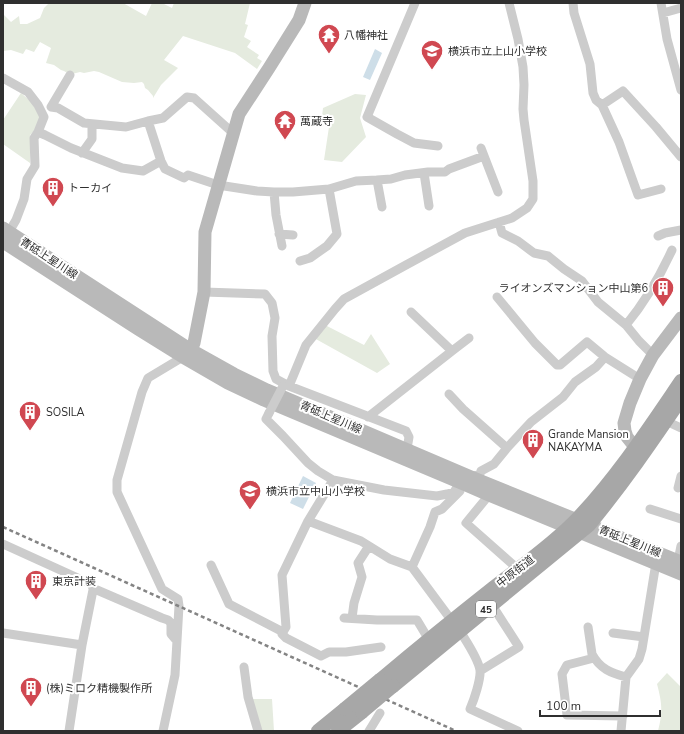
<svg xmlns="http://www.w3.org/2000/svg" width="684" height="734" font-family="'Nunito Sans','Noto Sans JP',sans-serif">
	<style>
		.green { fill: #e5ebdf }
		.water { fill: #cedee8 }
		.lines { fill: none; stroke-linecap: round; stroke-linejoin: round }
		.street { stroke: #ccc; stroke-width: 9 }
		.secondary { stroke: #b9b9b9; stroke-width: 13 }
		.primary { stroke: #a7a7a7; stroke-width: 14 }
		.rail { stroke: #848484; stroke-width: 2.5; stroke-dasharray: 4 3; stroke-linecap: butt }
		.street-bridge { stroke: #ccc; stroke-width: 9 }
		.primary-bridge { stroke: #a7a7a7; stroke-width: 14 }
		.labels { text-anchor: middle; stroke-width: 4; stroke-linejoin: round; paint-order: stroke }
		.shield { fill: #fff; stroke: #6d6d6d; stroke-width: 1 }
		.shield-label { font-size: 10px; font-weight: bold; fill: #2f2f2f }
		.poi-label { font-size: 11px; fill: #2f2f2f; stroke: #fff; text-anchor: start }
		.street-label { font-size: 11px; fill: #2f2f2f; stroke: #fff }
	</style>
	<rect width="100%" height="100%" fill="#fff"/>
	<!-- green -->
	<path class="green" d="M 49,3 L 123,3 L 146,16 L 152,3 L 162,3 L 172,8 L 174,3 L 250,3 L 245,24 L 248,25 L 244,37 L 251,41 L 247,47 L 259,55 L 257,58 L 262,61 L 257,69 L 235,53 L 183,36 L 164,60 L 178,68 L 161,85 L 153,98 L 153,96 L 148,90 L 145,88 L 144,84 L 142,82 L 134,83 L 122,82 L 99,72 L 94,71 L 84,73 L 80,72 L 72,74 L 69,74 L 64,71 L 61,70 L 54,65 L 46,63 L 51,48 L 40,42 L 34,52 L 26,49 L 23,54 L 11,50 L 3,51 L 3,14 L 11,22 L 19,16 L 20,24 L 27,24 L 40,18 L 44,8 Z
		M 21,93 L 36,106 L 41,115 L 34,131 L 30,135 L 30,163 L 3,144 L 3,120 Z
		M 355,94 L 366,95 L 360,118 L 366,137 L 342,162 L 324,160 L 329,127 L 321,125 L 323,108 Z
		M 325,325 L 364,345 L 371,334 L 390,364 L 377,373 L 314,338 Z
		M 667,673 L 681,687 L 681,731 L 658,731 C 663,712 662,703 657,684 Z
		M 252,699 L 272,699 L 274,731 L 261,731 Z"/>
	<!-- water -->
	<path class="water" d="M 375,49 L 382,53 L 370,80 L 363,77 Z
		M 303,476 L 316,483 L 303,509 L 290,503 Z"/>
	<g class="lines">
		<!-- street -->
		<path class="street" d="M 415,3 L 367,117 L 397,134 L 414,143 L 438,146
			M 573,3 L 574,13 L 590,64 L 593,93 L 596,100 L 602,105 L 619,142 L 638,195 L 661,189
			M 661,3 L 667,39 L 681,90
			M 663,13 L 681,8
			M 70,75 L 51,107 L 58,108 L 84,123 L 126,127 L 148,121 L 161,161 L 165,169 L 184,178 L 188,175 L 218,185 L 257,191 L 274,192 L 293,192 L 329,189 L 356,181 L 377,180 L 382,207
			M 3,78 L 28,92 L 38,105 L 44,117 L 38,132 L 45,135 L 71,148 L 122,168 L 143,171 L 161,161
			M 602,105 L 623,91 L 656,127 L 681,157
			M 148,121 L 163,118 L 187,97 L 194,98 L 233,133
			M 481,148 L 498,192
			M 82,153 L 92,139 L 92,124
			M 424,173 L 429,206
			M 377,180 L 391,179 L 405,175 L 428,172 L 445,172 L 449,169 L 484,156
			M 274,192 L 276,215 L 282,246
			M 499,222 L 502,233 L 518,241 L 534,253 L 548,256 L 564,269 L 582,281 L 598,302 L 626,325 L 639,341 L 653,355
			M 279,234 L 293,235
			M 658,236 L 665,233 L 681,230
			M 6,237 L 16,220 L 24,199 L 27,179 L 35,166 L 34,138 L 38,132
			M 300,261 L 310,258 L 327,246 L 337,234 L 329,189
			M 204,292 L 265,294 L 272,303 L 275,318 L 272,336 L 273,371 L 276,379 L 289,386 L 406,431 L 409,437 L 407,449
			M 497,297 L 535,343 L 557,365 L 560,365 L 587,342 L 605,357 L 640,379
			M 411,312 L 452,351 L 469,338
			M 626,325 C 645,302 660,276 672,250
			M 289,386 L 306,345 L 335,309 L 344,299 L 406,265 L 465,233 L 512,218 L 527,208 L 533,199 L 533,181 L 524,120 L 523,109 L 524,85 L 523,67 L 518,39 L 509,3
			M 449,394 L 463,409 L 507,448
			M 269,413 L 266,419 L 283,436 L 308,463 L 318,471 L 333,480 L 384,490 L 437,496 L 447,494 L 454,492 L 460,482
			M 368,417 L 452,351
			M 666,421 L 681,428
			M 471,477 L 480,474 L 481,471 L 494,464 L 507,448 L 531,422 L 563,397 L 575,382 L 596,367 L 605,357
			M 678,488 L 681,476
			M 489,495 L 466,523 L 518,569
			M 650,509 L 681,519
			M 308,521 L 333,480
			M 3,544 L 91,584 L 94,590
			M 678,561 L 681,546
			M 211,565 L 229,604 L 283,632 L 286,627 L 282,575 L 308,521 L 361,541 L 390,559 L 412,567 L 452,621
			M 412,567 L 430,527 L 435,512 L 442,509 L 460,491
			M 344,618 L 377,620 L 417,620 L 429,640
			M 352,618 L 354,603 L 362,577 L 358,563 L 369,546
			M 588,627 L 592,654 C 600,669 611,673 626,677
			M 460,631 C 466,641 478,658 480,670 C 481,679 474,700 470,709 L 518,731
			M 283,632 L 282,634 L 286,638 L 321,656 L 329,652 L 346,652 L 381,647
			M 3,633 L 82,645
			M 613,633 L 644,637
			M 594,658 L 567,665 L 562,674 L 567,715 L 623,716
			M 244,667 L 248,697 L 258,731
			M 480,671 L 519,647 L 492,605
			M 69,731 L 82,645 L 93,590 L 97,590 L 162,618 L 168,620 L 171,623 L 171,634 L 177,641
			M 163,731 L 175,675 L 179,606 L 178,599 L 162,589 L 117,492 L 117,480 L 142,392 L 148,378 L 183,357
			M 369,731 L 380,713
			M 621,731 L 626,677 L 639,659 L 642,649 L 655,569 L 657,564"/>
		<!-- secondary -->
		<path class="secondary" d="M 3,228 L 191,350 L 234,374 L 267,390 L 471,477 L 681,562
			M 3,242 L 138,329 L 183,357 L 228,383 L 264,400 L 466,485 L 489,495 L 681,574
			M 186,355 L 191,350 L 194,343 L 204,292 L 205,232 L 239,114 L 269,68 L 299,20 L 305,3
			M 635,447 L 627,437 L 625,431 L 624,423 L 630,403 L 640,379 L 653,355 L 681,318"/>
		<!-- primary -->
		<path class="primary" d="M 380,680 C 417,649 455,618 493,588 C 521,566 552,545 577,519 C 617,477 649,428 681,381
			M 393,686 L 589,525 C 623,484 651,443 681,399
			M 318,731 L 345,709
			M 338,731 L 362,712"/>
		<!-- rail -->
		<path class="rail" d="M 3,527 L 456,731"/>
		<!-- street-bridge -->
		<path class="street-bridge" d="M 269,413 L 283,386"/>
		<!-- primary-bridge -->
		<path class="primary-bridge" d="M 345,709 L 380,680
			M 362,712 L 393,686"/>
	</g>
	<!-- icons -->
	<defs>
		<g id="temple-pin" transform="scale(1.15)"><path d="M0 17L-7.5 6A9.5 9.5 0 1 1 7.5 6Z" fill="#d04851" stroke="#fff"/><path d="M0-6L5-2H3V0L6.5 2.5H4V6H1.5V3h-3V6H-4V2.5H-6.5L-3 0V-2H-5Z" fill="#fff"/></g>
		<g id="school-pin" transform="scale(1.15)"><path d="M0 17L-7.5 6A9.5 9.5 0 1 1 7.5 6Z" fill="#d04851" stroke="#fff"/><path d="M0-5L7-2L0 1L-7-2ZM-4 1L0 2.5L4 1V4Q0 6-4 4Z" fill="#fff"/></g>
		<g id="building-pin" transform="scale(1.15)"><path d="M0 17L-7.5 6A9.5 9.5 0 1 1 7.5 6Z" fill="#d04851" stroke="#fff"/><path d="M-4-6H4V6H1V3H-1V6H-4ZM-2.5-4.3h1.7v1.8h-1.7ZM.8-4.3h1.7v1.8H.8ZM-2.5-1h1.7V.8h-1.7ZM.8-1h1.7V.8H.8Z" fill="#fff"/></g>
	</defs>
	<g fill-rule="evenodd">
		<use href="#temple-pin" x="329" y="35"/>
		<use href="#school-pin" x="432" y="51"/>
		<use href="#temple-pin" x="285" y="121"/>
		<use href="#building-pin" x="53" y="188"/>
		<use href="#building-pin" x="663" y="288"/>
		<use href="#building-pin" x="30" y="412"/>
		<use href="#building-pin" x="533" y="440"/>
		<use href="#school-pin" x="250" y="491"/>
		<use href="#building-pin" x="36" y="581"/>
		<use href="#building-pin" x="31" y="688"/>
	</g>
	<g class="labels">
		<!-- shield labels -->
		<rect class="shield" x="476" y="601" width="20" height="16" rx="3"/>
		<g class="shield-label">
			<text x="486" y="613">45</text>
		</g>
		<!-- poi labels -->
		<g class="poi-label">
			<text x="344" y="39">八幡神社</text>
			<text x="448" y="55">横浜市立上山小学校</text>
			<text x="300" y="125">萬蔵寺</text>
			<text x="68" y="192">トーカイ</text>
			<text x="648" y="292" text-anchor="end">ライオンズマンション中山第6</text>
			<text x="46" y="416">SOSILA</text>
			<text x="548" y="438">Grande Mansion<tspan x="548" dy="13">NAKAYMA</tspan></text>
			<text x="266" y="495">横浜市立中山小学校</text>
			<text x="52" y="585">東京計装</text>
			<text x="46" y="692">(株)ミロク精機製作所</text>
		</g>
		<!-- street labels -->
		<g class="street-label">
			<text transform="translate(49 258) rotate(33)" y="4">青砥上星川線</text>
			<text transform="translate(331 417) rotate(23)" y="4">青砥上星川線</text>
			<text transform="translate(630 541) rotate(22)" y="4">青砥上星川線</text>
			<text transform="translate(515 571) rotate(-38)" y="4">中原街道</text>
		</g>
	</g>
	<!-- border -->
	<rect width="684" height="734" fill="none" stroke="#2f2f2f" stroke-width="8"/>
	<!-- scale -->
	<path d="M540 710v6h120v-6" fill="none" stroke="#2f2f2f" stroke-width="2"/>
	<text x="546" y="710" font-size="12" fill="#2f2f2f" stroke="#ffffff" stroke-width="3" paint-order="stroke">100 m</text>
</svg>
